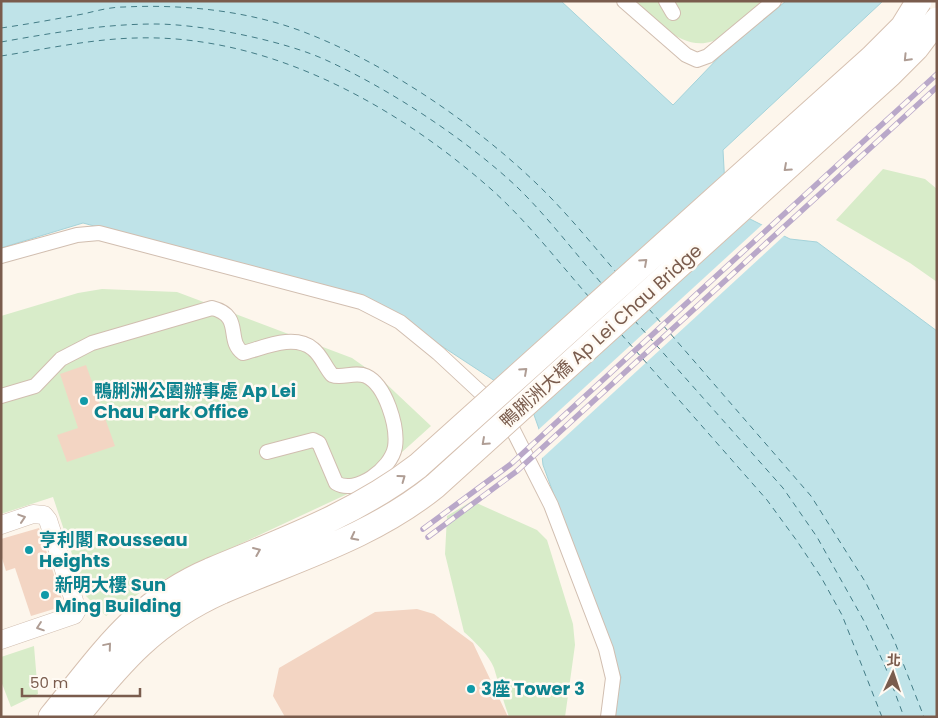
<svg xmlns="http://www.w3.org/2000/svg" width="938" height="718" font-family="Poppins,'Noto Sans TC',sans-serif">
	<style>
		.green { fill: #d8ecc9 }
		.water { fill: #bfe3e8; stroke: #a5d3da }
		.pier { fill: #fdf6ec }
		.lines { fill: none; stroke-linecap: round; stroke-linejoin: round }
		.ferry { stroke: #437c86; stroke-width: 1; stroke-dasharray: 6 5; stroke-linecap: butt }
		.building { fill: #f3d5c3 }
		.pedestrian-casing { stroke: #d1beb0; stroke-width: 16 }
		.minor-casing { stroke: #d1beb0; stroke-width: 19 }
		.secondary-casing { stroke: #d6c0b0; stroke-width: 27 }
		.pedestrian { stroke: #fff; stroke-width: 14 }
		.minor { stroke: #fff; stroke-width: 18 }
		.secondary { stroke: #fff; stroke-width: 25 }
		.rail-casing { stroke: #b9a8c9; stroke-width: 5.5 }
		.rail { stroke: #fffaf3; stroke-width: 4; stroke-dasharray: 11; stroke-linecap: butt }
		.secondary-bridge-casing { stroke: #d6c0b0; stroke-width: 27; stroke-linecap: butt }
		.secondary-bridge { stroke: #fff; stroke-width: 25 }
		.oneway { stroke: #af9d94 }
		.culture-dot { fill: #0f9aa8; stroke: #fffaf3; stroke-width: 2 }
		.labels { text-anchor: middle; stroke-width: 5; stroke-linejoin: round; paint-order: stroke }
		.street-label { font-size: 18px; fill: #7a5c4d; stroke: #fffaf3 }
		.culture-label { font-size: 18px; font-weight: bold; fill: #0d838f; stroke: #fffaf3; text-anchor: start }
	</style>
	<rect width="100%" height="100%" fill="#fdf6ec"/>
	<!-- green -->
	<path class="green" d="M 634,1 L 765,1 C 751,13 738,26 723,36 C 689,59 657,22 634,1 Z
		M 883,169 L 925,179 L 937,189 L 937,282 L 910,263 L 836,220 Z
		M 102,289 L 177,292 L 352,358 L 379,377 L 431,426 L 381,471 L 356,490 L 150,586 L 106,616 L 86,596 L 53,497 L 1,514 L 1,316 L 78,293 Z
		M 472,501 L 537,530 L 547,540 L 573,624 L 575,645 L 565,717 L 509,717 C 503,701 499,684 494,668 C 489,655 474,641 464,632 L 445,554 L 447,516 Z
		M 34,646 L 38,694 L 11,707 L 1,681 L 1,657 Z"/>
	<!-- water -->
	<path class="water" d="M 1,1 L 561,1 L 673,105 L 722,54 L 786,1 L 883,1 L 723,150 L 725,187 L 748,218 L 790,239 L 817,242 L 937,331 L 937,717 L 614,717 L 621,677 L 543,465 L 539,429 L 533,412 L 498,383 L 373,301 L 83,223 L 1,248 Z"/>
	<!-- pier -->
	<path class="pier" d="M 765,222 L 786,234 L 540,460 L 537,431 Z"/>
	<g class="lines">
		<!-- ferry -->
		<path class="ferry" d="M 1,28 C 29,24 56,19 83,14 C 96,11 110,7 124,7 C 185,4 252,11 309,34 C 390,66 476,125 538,185 C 566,212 591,243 616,272
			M 1,42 C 52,33 103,24 155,24 C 202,24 286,41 328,61 C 391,90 467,140 517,187 C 547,216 574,252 602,284
			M 1,56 C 46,49 91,39 136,38 C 264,34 389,101 484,183 C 523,216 555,258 589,297
			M 649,309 L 811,496 L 866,583 L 894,640 L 924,717
			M 634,320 L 783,488 L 817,537 L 864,621 L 885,666 L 904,717
			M 621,334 L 767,500 L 797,541 L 821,577 L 842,615 L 882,717"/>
	</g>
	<!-- building -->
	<path class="building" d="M 86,365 L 115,446 L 67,462 L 57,435 L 78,428 L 60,374 Z
		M 39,528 L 64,606 L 31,616 L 15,568 L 6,571 L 1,555 L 1,539 Z
		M 417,609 L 434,614 L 473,643 L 508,717 L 285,717 L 273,696 L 279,668 L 375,612 Z"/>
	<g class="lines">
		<!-- pedestrian casing -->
		<g class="pedestrian-casing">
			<path id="pedestrian" d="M 624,1 L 686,55 L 697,60 L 708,56 L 774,1
				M 666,1 L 673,13
				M 1,256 L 77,235 L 99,233 L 361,302 L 400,322 L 438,353 L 494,405 L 511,426 L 551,505 L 606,649 L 613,678 L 608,717
				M 1,396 L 35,386 L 61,359 L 92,343 L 212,308 C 244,316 225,340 243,353 C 263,348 294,333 313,349 C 321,355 325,367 332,375 C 342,379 355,371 366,376 C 386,385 398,427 395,447 C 391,469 356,495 336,483 L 319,443 L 313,440 L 267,452"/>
		</g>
		<!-- minor casing -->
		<g class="minor-casing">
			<path id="minor" d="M 1,525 L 33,514 L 44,515 L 48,520 L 77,610 L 74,615 L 1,640"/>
		</g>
		<!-- secondary casing -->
		<g class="secondary-casing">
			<path id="secondary" d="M 51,717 C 102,655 134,603 212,570
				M 76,717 C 121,661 155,621 222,591"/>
		</g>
		<!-- pedestrian -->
		<use href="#pedestrian" class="pedestrian"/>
		<!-- minor -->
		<use href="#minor" class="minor"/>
		<!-- secondary -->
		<use href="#secondary" class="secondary"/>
		<!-- rail casing -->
		<g class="rail-casing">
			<path id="rail" d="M 423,529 L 511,464 L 937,74
				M 428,537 L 517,471 L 937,87"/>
		</g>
		<!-- rail -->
		<use href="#rail" class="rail"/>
		<!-- secondary-bridge casing -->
		<g class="secondary-bridge-casing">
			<path id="secondary-bridge" d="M 212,570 C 284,540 356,514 418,466 L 872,58 L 903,27 L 919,1
				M 222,591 C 296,559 372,537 435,486 L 890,74 L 916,48 L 937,20"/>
		</g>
		<!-- secondary-bridge -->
		<use href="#secondary-bridge" class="secondary-bridge"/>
	</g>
	<!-- one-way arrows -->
	<defs><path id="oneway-chevron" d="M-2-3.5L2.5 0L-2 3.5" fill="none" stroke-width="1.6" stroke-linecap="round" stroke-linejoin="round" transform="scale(1.25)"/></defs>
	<g class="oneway">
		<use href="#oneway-chevron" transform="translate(907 58) rotate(134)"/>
		<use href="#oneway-chevron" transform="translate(787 168) rotate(138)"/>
		<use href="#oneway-chevron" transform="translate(644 262) rotate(-42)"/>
		<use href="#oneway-chevron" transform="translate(524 371) rotate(-42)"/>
		<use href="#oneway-chevron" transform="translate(485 442) rotate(138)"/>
		<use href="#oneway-chevron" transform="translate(402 478) rotate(-36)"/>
		<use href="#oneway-chevron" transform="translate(22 518) rotate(-18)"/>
		<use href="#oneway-chevron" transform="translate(354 537) rotate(153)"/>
		<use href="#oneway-chevron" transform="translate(257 551) rotate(-23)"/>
		<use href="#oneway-chevron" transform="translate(40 627) rotate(161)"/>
		<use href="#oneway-chevron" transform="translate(108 646) rotate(-50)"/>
	</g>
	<!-- markers -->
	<g class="culture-dot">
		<circle cx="84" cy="401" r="5"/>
		<circle cx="29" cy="550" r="5"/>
		<circle cx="45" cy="595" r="5"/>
		<circle cx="471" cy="689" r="5"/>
	</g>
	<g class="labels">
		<!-- street labels -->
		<g class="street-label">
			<text transform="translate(601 336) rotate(-42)" y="6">鴨脷洲大橋 Ap Lei Chau Bridge</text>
		</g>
		<!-- culture labels -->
		<g class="culture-label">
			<text x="94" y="397">鴨脷洲公園辦事處 Ap Lei<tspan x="94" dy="21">Chau Park Office</tspan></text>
			<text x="39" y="546">亨利閣 Rousseau<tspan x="39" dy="21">Heights</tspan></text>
			<text x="55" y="591">新明大樓 Sun<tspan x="55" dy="21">Ming Building</tspan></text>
			<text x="481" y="695">3座 Tower 3</text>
		</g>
	</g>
	<!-- border -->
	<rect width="938" height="718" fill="none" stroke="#7a5c4d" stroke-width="5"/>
	<!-- north arrow -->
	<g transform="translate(893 673) rotate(3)" stroke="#fffaf3" stroke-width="4" paint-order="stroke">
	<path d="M0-4L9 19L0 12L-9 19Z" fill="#7a5c4d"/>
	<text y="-8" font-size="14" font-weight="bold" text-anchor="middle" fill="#7a5c4d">北</text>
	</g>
	<!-- scale -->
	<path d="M22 688v8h118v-8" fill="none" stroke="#7a5c4d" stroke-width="2.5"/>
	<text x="30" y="688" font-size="15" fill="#7a5c4d" stroke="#fffaf3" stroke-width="4" paint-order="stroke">50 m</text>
</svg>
